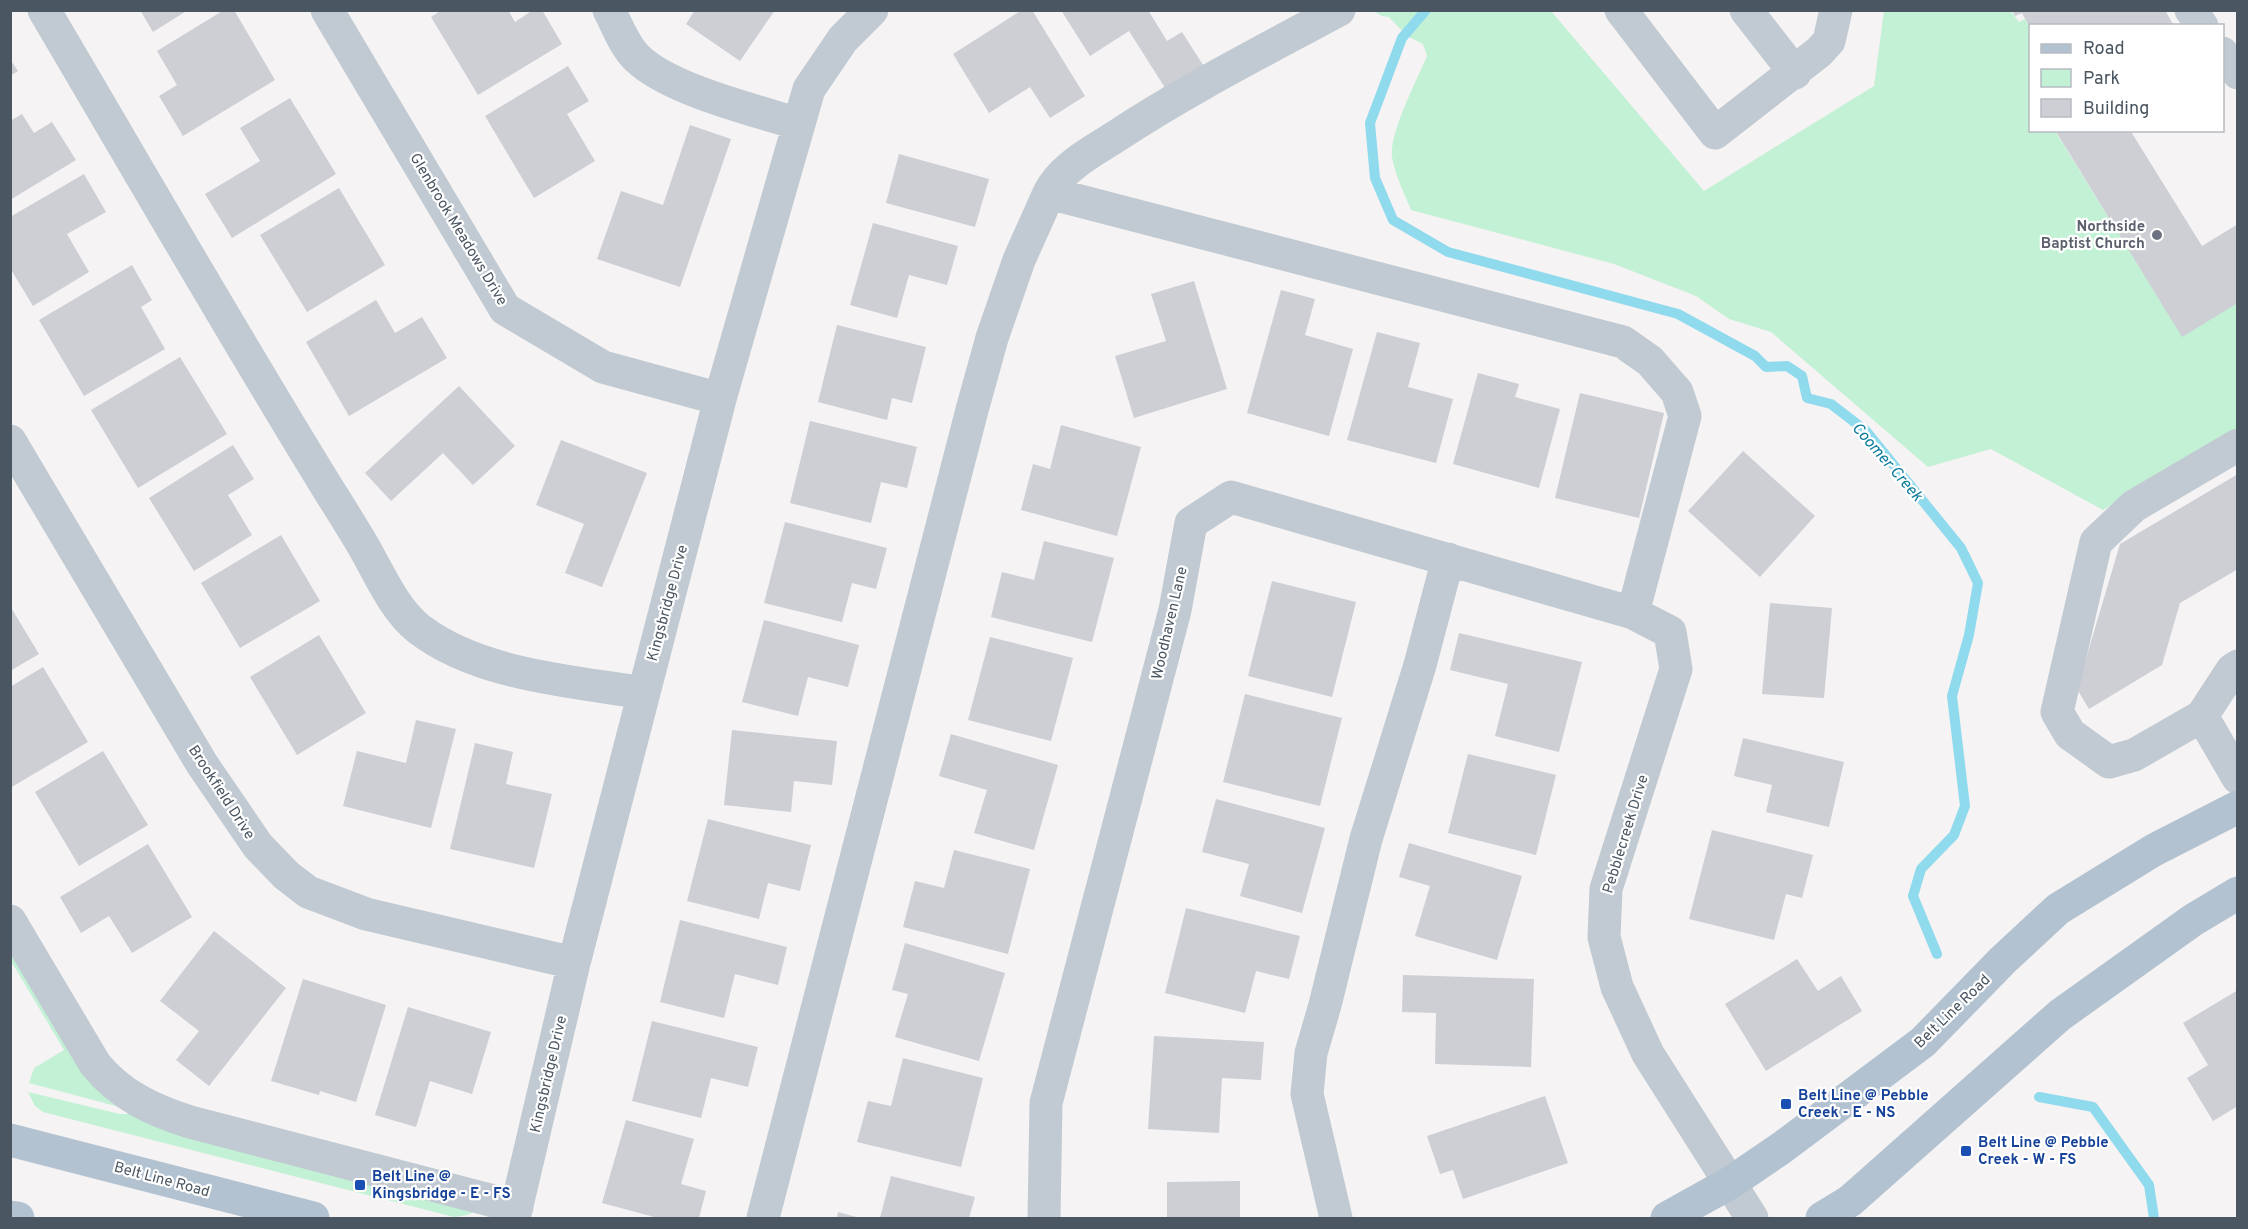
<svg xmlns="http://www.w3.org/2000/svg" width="2248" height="1229" font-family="Overpass,sans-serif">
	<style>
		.green { fill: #c3f1d5 }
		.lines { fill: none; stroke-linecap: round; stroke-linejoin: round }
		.stream { stroke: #90daee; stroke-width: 10 }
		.building { fill: #cdcfd5 }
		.minor { stroke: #c1cad2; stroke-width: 33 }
		.major { stroke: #b3c2d1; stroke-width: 33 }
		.worship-dot { fill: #6b7280; stroke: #fff; stroke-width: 2 }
		.transit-dot { fill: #1a4fb4; stroke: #fff; stroke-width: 2 }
		.labels { text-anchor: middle; stroke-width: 4.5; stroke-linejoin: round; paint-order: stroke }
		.worship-label { font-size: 15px; font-weight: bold; fill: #5b616d; stroke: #fff; text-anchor: end }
		.street-label { font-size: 15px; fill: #4a5661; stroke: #fff }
		.transit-label { font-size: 15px; font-weight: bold; fill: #164399; stroke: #fff; text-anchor: start }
		.water-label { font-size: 16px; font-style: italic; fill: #0c7c9b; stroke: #fff }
	</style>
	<rect width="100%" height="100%" fill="#f5f3f3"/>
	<!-- green -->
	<path class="green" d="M 1373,11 L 1551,11 L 1704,191 L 1874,86 L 1884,11 L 2011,11 L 2019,22 L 2025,19 L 2030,28 L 2030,130 L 2055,131 L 2182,336 L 2237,303 L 2237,429 L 2103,510 L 1991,449 L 1928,467 L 1771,332 L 1729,319 L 1696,296 L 1614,264 L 1411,210 C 1404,193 1395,175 1392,157 C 1389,133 1417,80 1427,56 L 1423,44 L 1407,36 L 1389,17 L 1382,16 Z
		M 10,935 L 97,1081 L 476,1211 L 467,1215 L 454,1217 L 43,1112 L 35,1106 L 28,1092 L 120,1114 L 146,1114 L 29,1083 L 34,1068 L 64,1050 L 11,961 Z"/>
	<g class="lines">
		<!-- stream -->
		<path class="stream" d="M 1426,10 L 1402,38 L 1370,123 L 1375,178 L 1393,220 L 1448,252 L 1678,314 L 1755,356 L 1766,367 L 1787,366 L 1802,376 L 1807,398 L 1831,404 L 1866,431 L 1961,548 L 1978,583 L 1969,635 L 1952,696 L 1965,806 L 1954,835 L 1921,869 L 1913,896 L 1937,954
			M 2039,1097 L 2093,1107 L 2149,1185 L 2154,1218"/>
	</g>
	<!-- building -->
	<path class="building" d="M 140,10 L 188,10 L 153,32 Z
		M 224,10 L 234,10 L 275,80 L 183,136 L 159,96 L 177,85 L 157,51 Z
		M 442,10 L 508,10 L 515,22 L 533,10 L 542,10 L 562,44 L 478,95 L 431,17 Z
		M 695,10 L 775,10 L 740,61 L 686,24 Z
		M 1022,10 L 1032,10 L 1085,96 L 1050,118 L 1030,87 L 989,113 L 953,54 Z
		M 1061,10 L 1148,10 L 1167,41 L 1182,32 L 1205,68 L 1167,91 L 1129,31 L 1090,56 Z
		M 2012,10 L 2165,10 L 2174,26 L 2029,26 L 2022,13 L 2015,16 Z
		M 10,59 L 18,71 L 10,76 Z
		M 568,66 L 589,101 L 567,114 L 595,161 L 534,198 L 485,116 Z
		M 290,98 L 336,174 L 232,238 L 205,194 L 260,161 L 240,128 Z
		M 22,114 L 34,133 L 52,122 L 76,160 L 10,200 L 10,121 Z
		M 690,125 L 731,139 L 680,287 L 597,259 L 621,191 L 663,205 Z
		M 2055,130 L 2130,130 L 2202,246 L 2238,224 L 2238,303 L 2182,337 Z
		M 899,154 L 989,179 L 975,227 L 886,203 Z
		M 84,174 L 106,212 L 67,234 L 89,272 L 33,306 L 10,268 L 10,217 Z
		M 339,188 L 385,265 L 307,312 L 260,235 Z
		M 873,223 L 958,246 L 947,285 L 909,275 L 897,318 L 850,305 Z
		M 132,265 L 152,300 L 141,307 L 165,349 L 84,396 L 39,320 Z
		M 1194,281 L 1227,389 L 1134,418 L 1115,356 L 1166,341 L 1151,294 Z
		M 1281,290 L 1315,299 L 1305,335 L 1353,349 L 1329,436 L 1247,413 Z
		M 376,300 L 395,333 L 422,317 L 447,358 L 349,416 L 306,342 Z
		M 837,325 L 926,347 L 912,403 L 892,398 L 887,420 L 818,402 Z
		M 1377,332 L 1420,343 L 1408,387 L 1453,399 L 1436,463 L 1347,440 Z
		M 180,357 L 227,434 L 138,488 L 91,410 Z
		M 1478,373 L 1519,384 L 1515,397 L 1560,409 L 1539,488 L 1453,464 Z
		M 459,386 L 515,446 L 473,485 L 443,453 L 391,501 L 365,473 Z
		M 1580,393 L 1664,413 L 1639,518 L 1555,498 Z
		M 810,421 L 917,447 L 907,488 L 881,482 L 871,523 L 790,503 Z
		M 1061,425 L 1141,447 L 1117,536 L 1021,510 L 1033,464 L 1050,469 Z
		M 561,440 L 647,473 L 602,587 L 565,573 L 584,524 L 536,505 Z
		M 233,445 L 254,479 L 228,495 L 252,535 L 194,571 L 149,498 Z
		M 1743,451 L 1815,516 L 1760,577 L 1688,511 Z
		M 2238,474 L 2238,569 L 2180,603 L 2162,665 L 2089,709 L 2077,689 L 2120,544 Z
		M 785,522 L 887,548 L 876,589 L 852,583 L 842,622 L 764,603 Z
		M 281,535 L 320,601 L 240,648 L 201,583 Z
		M 1044,541 L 1114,558 L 1092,642 L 991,617 L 1002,572 L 1034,580 Z
		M 1272,581 L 1356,602 L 1332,697 L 1248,676 Z
		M 1770,603 L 1832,608 L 1824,698 L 1762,694 Z
		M 10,606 L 39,654 L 10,671 Z
		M 764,620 L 859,645 L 848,687 L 808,677 L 798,716 L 742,702 Z
		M 1459,633 L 1582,662 L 1559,752 L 1495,736 L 1508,684 L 1450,670 Z
		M 319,635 L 366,713 L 297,755 L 250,677 Z
		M 990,637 L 1073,658 L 1051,741 L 968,720 Z
		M 43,667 L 88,742 L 10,788 L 10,687 Z
		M 1245,694 L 1342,718 L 1320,806 L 1223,782 Z
		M 416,720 L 456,729 L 431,828 L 343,806 L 357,751 L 406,763 Z
		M 732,730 L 837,741 L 832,785 L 794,781 L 791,812 L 724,805 Z
		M 951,734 L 1058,765 L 1034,850 L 974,833 L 987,790 L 939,776 Z
		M 1743,738 L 1844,762 L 1829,827 L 1766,812 L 1772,785 L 1734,776 Z
		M 475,743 L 513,752 L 506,784 L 552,794 L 534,868 L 450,849 Z
		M 103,751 L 148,825 L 79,866 L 35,792 Z
		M 1468,754 L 1556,775 L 1536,855 L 1448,833 Z
		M 1216,799 L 1325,828 L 1302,913 L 1240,896 L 1249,864 L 1202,852 Z
		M 708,819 L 811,845 L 800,891 L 768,883 L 759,919 L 687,901 Z
		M 1712,830 L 1813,855 L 1802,898 L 1786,894 L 1774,940 L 1689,919 Z
		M 1409,843 L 1522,876 L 1497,960 L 1415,936 L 1430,886 L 1399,877 Z
		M 148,844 L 192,917 L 132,953 L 109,916 L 81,933 L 60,897 Z
		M 954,850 L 1030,869 L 1008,954 L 903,927 L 915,881 L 944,888 Z
		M 1186,908 L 1300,936 L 1289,979 L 1256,971 L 1245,1013 L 1165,993 Z
		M 680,920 L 787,947 L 778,985 L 735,974 L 724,1018 L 660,1002 Z
		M 214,931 L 286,988 L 209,1086 L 176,1060 L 199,1031 L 160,1001 Z
		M 905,943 L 1005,973 L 979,1061 L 895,1037 L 908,994 L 892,990 Z
		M 1797,959 L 1818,991 L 1841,976 L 1862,1011 L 1766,1071 L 1725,1004 Z
		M 1403,975 L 1534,979 L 1531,1067 L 1435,1064 L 1436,1013 L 1402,1012 Z
		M 303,979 L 386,1005 L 356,1102 L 320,1091 L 319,1095 L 271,1081 Z
		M 2238,990 L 2238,1106 L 2213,1121 L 2187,1078 L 2208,1065 L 2183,1023 Z
		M 408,1007 L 491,1032 L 472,1094 L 430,1081 L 416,1127 L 375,1115 Z
		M 652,1021 L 758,1047 L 748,1087 L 711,1078 L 701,1118 L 632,1101 Z
		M 1154,1036 L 1264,1042 L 1261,1080 L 1222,1078 L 1219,1133 L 1148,1129 Z
		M 903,1058 L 983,1078 L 961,1167 L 857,1142 L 868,1101 L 891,1106 Z
		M 1545,1096 L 1568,1163 L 1463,1199 L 1453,1170 L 1440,1174 L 1427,1136 Z
		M 626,1120 L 694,1139 L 681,1184 L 706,1191 L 699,1218 L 658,1218 L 602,1203 Z
		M 891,1176 L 975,1197 L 969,1218 L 880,1218 Z
		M 1240,1181 L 1240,1218 L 1167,1218 L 1167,1182 Z
		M 838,1212 L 860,1218 L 837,1218 Z"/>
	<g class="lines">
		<!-- minor -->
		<path class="minor" d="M 44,10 C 139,171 232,333 330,492 C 342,511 354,530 365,549 C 380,576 395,610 419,629 C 479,675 571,681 644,693
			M 327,10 L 505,309 L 603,367 L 720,399
			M 609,10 C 617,25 625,47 637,58 C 670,90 754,110 799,124
			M 1621,10 L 1715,133 L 1819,52 L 1829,41 L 1836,10
			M 1746,10 L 1795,73
			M 2191,10 L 2202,26
			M 2222,53 L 2238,73
			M 1049,193 L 1623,342 L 1650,361 L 1677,392 L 1685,416 L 1633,613
			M 10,441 L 202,764 L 258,846 L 286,875 L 308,892 L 366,914 L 574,963
			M 2238,666 L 2232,670 L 2202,716 L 2238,778
			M 2202,716 L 2134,755 L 2109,762 L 2070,734 L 2057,712 L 2096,542 L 2134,506 L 2238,445
			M 10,921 L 95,1064 C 120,1095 152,1110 190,1122 L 517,1207
			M 514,1218 L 574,963 L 720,399 L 809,89 L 843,39 L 872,10
			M 763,1218 L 972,410 L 992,338 L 1019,260 L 1049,193 C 1062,167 1092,152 1115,137 C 1186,90 1263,51 1339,10
			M 1044,1218 L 1046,1103 L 1175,610 L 1191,523 L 1231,497 L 1633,613 L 1670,632 L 1676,669 L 1606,889 L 1604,937 L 1617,987 L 1648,1054 L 1752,1218
			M 1336,1218 L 1307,1094 L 1311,1053 L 1325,1005 L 1366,839 L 1420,665 L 1448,559"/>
		<!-- major -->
		<path class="major" d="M 10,1140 L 313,1218
			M 10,1217 L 18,1218
			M 1667,1218 L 1730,1183 L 1780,1149 L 1923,1042 L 2003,960 L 2058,909 L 2154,850 L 2238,807
			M 1822,1218 L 1850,1201 L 2060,1015 L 2193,920 L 2238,893"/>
	</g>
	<!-- markers -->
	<circle class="worship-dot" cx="2157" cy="235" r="6"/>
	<g class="transit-dot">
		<rect x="1780" y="1098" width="12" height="12" rx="3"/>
		<rect x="1960" y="1145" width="12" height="12" rx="3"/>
		<rect x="354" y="1179" width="12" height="12" rx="3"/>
	</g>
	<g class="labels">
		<!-- worship labels -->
		<g class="worship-label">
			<text x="2145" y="231">Northside<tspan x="2145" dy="17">Baptist Church</tspan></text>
		</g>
		<!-- street labels -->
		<g class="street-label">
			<text transform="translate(459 229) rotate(59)" y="5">Glenbrook Meadows Drive</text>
			<text transform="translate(667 603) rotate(-75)" y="5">Kingsbridge Drive</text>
			<text transform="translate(1169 623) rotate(-77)" y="5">Woodhaven Lane</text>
			<text transform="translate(222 792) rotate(57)" y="5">Brookfield Drive</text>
			<text transform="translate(1625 834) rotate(-73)" y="5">Pebblecreek Drive</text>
			<text transform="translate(1952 1011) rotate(-44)" y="5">Belt Line Road</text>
			<text transform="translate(548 1074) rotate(-77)" y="5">Kingsbridge Drive</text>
			<text transform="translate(162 1179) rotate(15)" y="5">Belt Line Road</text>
		</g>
		<!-- transit labels -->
		<g class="transit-label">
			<text x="1798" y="1100">Belt Line @ Pebble<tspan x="1798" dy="17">Creek - E - NS</tspan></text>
			<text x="1978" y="1147">Belt Line @ Pebble<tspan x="1978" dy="17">Creek - W - FS</tspan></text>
			<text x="372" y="1181">Belt Line @<tspan x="372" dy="17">Kingsbridge - E - FS</tspan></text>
		</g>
		<!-- water labels -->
		<g class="water-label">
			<text transform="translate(1888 461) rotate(49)" y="6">Coomer Creek</text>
		</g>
	</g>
	<!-- border -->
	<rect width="2248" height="1229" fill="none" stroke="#4a5661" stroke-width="24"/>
	<!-- legend -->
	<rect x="2029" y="24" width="195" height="108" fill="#ffffff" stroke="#b7bbc0" stroke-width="1.5"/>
	<rect x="2041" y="44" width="30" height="9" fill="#b3c2d1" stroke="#b7bbc0" stroke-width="1.5"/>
	<text x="2083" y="54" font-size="18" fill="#4a5661">Road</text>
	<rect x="2041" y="69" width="30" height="18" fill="#c3f1d5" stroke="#b7bbc0" stroke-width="1.5"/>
	<text x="2083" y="84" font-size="18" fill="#4a5661">Park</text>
	<rect x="2041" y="99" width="30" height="18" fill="#cdcfd5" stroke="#b7bbc0" stroke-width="1.5"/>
	<text x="2083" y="114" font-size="18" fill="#4a5661">Building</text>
</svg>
